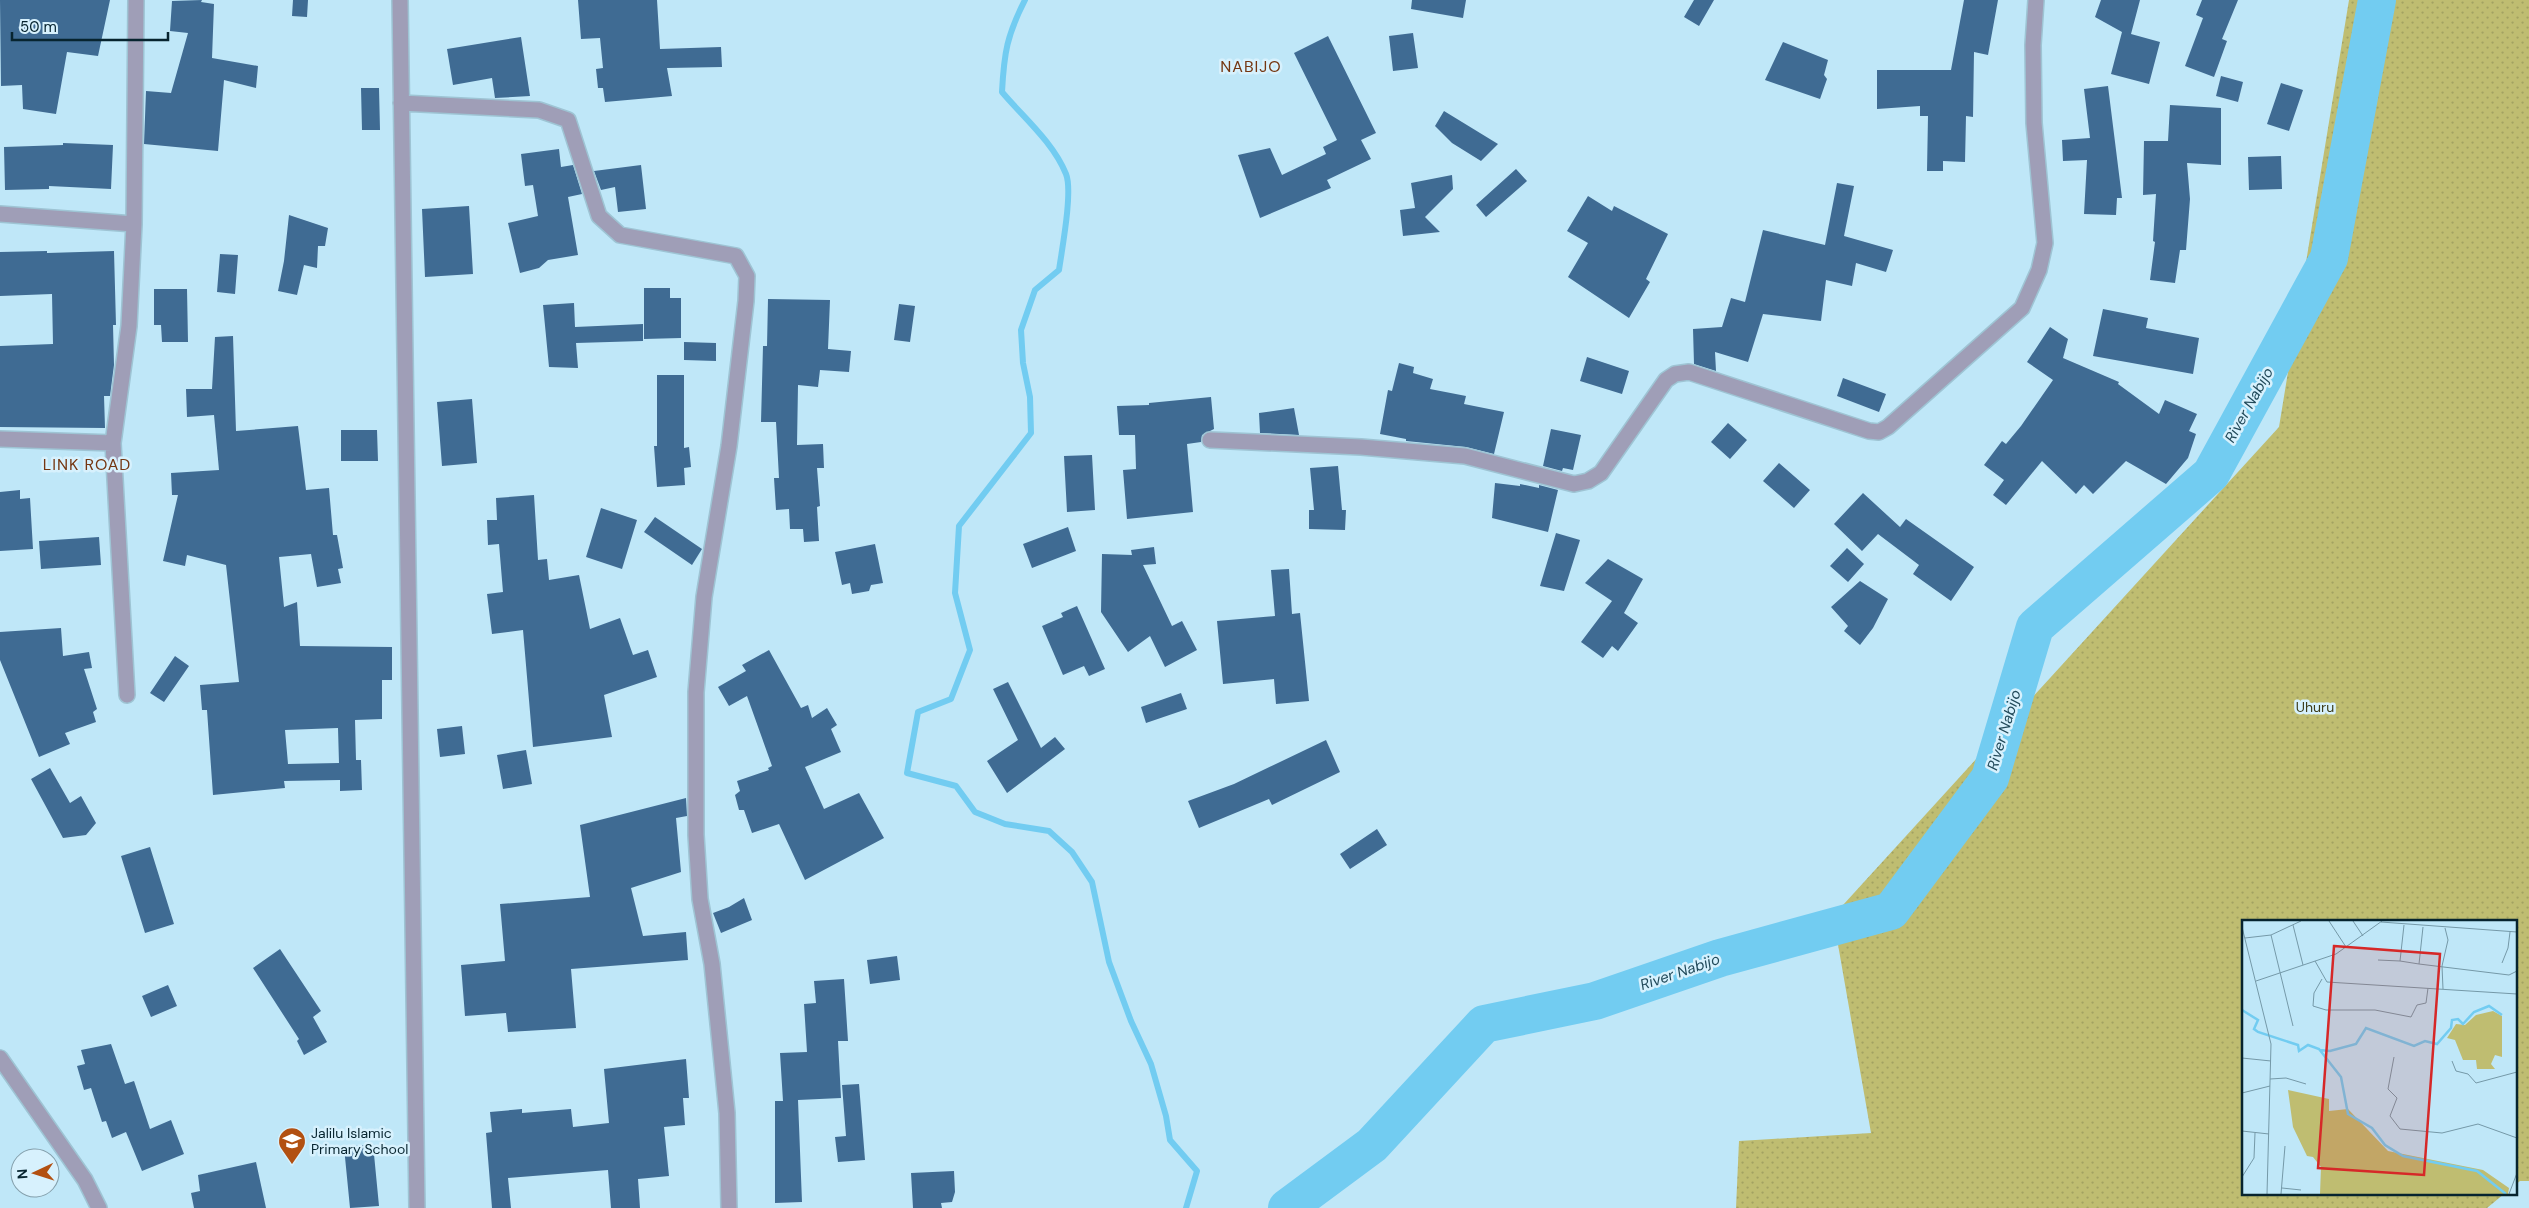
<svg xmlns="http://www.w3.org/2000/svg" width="2529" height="1208" font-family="'DM Sans',sans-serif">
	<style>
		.park { fill: url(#park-dots) }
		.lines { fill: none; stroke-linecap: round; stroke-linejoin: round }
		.stream { stroke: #72ccf1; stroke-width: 6 }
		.river { stroke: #72ccf1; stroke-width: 38 }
		.building { fill: #3f6b93; fill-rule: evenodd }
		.minor-casing { stroke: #9ec4d4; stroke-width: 18 }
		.minor { stroke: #9f9eb7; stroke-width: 15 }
		.labels { text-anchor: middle; stroke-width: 5; stroke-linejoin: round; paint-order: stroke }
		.park-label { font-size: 14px; fill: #3d3c19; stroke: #d7f1fd }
		.poi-label { font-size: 14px; fill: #07242f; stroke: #d7f1fd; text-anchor: start }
		.water-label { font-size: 15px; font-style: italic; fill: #224a5a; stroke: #d7f1fd }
		.quarter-label { font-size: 16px; letter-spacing: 1px; fill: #743611; stroke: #d7f1fd }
		.inset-river { fill: none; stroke: #72ccf1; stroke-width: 2.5 }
		.inset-road { fill: none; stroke: #7599a8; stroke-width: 1 }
		.view { fill: #d62828; fill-opacity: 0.15; stroke: #d62828; stroke-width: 2.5 }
		.inset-edge { fill: none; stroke: #07242f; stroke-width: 2.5 }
	</style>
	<defs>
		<pattern id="park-dots" width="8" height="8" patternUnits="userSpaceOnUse" patternTransform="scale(1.25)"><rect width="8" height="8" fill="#bfbd71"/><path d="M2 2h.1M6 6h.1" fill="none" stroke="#a3a262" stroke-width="1.8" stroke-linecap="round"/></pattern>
	</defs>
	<rect width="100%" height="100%" fill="#bfe7f8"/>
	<!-- park -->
	<path class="park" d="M 2349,0 L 2529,0 L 2529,1181 L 2520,1181 L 2515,1185 L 2515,922 L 2243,922 L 2243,1194 L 2504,1194 L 2487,1208 L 1736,1208 L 1739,1141 L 1871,1133 L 1833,916 L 2279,427 Z"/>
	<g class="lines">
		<!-- stream -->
		<path class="stream" d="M 1025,0 C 1007,35 1004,53 1002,92 C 1023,117 1053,142 1066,174 C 1073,191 1062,249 1059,270 L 1035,290 L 1021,330 L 1023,363 L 1030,397 L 1031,433 L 959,526 L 955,593 L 970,650 L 951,699 L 918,712 L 907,773 L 956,786 L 975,812 L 1005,824 L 1049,831 L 1072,852 L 1092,882 L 1109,962 L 1131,1021 L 1151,1064 L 1166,1116 L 1170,1140 L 1197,1171 L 1186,1208"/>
		<!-- river -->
		<path class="river" d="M 1287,1208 L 1372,1145 L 1484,1024 L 1595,1001 L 1720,958 L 1891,911 L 1990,778 L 2035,627 L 2211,474 L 2329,258 L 2377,0"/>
	</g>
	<!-- building -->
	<path class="building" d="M 0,0 L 110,0 L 98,56 L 67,52 L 56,114 L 23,109 L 22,85 L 1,86 Z
		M 202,0 L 201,2 L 214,4 L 212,58 L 258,66 L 256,88 L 224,80 L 218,151 L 144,144 L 146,91 L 171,93 L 188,33 L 170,31 L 172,1 Z
		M 293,0 L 308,0 L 307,17 L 292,16 Z
		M 578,0 L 657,0 L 660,49 L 721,47 L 722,67 L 667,68 L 672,96 L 605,102 L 603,88 L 598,88 L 596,69 L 603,68 L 600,38 L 581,39 Z
		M 1412,0 L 1466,0 L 1463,18 L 1411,9 Z
		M 1694,0 L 1714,0 L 1699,26 L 1684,17 Z
		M 1964,0 L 1998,0 L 1988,55 L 1974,52 L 1973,117 L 1966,116 L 1965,162 L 1943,161 L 1943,171 L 1927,171 L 1928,116 L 1920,116 L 1920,106 L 1877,109 L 1877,70 L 1951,70 Z
		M 2101,0 L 2140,0 L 2131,34 L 2160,42 L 2149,84 L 2111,74 L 2122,32 L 2095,17 Z
		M 2202,0 L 2238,0 L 2222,39 L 2227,41 L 2214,77 L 2185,66 L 2203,18 L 2196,15 Z
		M 1413,33 L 1418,68 L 1393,71 L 1389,36 Z
		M 1328,36 L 1376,133 L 1361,140 L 1371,159 L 1327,180 L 1331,188 L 1260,218 L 1238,155 L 1270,148 L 1282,175 L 1326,154 L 1323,147 L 1337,140 L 1294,53 Z
		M 521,37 L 530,96 L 495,98 L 492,78 L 453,85 L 447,49 Z
		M 1783,42 L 1828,60 L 1824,75 L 1827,79 L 1820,99 L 1765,80 Z
		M 2221,76 L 2243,82 L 2238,102 L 2216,96 Z
		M 2281,83 L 2303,90 L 2289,131 L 2267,124 Z
		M 2108,86 L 2122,198 L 2117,198 L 2116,215 L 2084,214 L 2087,160 L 2063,161 L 2062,140 L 2090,138 L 2084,89 Z
		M 361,88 L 379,88 L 380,130 L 362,130 Z
		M 2170,105 L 2221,108 L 2221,165 L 2187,163 L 2190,199 L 2186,250 L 2180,250 L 2175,283 L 2150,280 L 2155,242 L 2153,241 L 2156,194 L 2143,195 L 2144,141 L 2168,141 Z
		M 1444,111 L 1498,144 L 1481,161 L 1452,143 L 1435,126 Z
		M 63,143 L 113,145 L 111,189 L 49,186 L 49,189 L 5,190 L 4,147 L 63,145 Z
		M 559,149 L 561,167 L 573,165 L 582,194 L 568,197 L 578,255 L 548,260 L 539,268 L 520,273 L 508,223 L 538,216 L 533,185 L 525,186 L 521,154 Z
		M 2281,156 L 2282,189 L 2249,190 L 2248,157 Z
		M 641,165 L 646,209 L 618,212 L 615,187 L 601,190 L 594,171 Z
		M 1516,169 L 1527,181 L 1486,217 L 1476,205 Z
		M 1452,175 L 1453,189 L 1425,217 L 1440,232 L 1403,236 L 1400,210 L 1415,208 L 1411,183 Z
		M 1837,183 L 1854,186 L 1844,236 L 1893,250 L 1886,272 L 1856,263 L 1852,286 L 1826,280 L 1821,321 L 1763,314 L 1748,362 L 1715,352 L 1716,371 L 1694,364 L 1693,329 L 1722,327 L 1731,298 L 1745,302 L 1763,230 L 1825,245 Z
		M 1588,196 L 1612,211 L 1614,206 L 1668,234 L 1646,279 L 1650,282 L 1629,318 L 1568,277 L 1588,243 L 1567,231 Z
		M 469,206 L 473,274 L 425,277 L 422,209 Z
		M 289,215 L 328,228 L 325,246 L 318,246 L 317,268 L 304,265 L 297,295 L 278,291 L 284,261 Z
		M 47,251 L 47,253 L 114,251 L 116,325 L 113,325 L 114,365 L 110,396 L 104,396 L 105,428 L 0,427 L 0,346 L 53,344 L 52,294 L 0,296 L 0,252 Z
		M 220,254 L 238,255 L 235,294 L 217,292 Z
		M 644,288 L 670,288 L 670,298 L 681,298 L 681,338 L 644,339 Z
		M 154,289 L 187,289 L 188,342 L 162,342 L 161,325 L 154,325 Z
		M 768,299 L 830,300 L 828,349 L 851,351 L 849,372 L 820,370 L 818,387 L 798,385 L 797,445 L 823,444 L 824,468 L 817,468 L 820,506 L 817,507 L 819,541 L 804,542 L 803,529 L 790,529 L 789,509 L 776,510 L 774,478 L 779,478 L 776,422 L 761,422 L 763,346 L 767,346 Z
		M 574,303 L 575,327 L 643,324 L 643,341 L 576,343 L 578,368 L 549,367 L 543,305 Z
		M 899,304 L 915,306 L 910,342 L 894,340 Z
		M 2103,309 L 2148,318 L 2146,328 L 2199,338 L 2193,374 L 2093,356 Z
		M 2050,327 L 2068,339 L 2063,358 L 2119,382 L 2118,384 L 2159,414 L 2165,400 L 2197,414 L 2189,431 L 2196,434 L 2188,458 L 2166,484 L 2126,461 L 2093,494 L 2084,485 L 2076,494 L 2042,461 L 2006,505 L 1993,495 L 2004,480 L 1984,465 L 2002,441 L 2006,444 L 2021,426 L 2053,380 L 2027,362 Z
		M 233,336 L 236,431 L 298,426 L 306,490 L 329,488 L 333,535 L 337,535 L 343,568 L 338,569 L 341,583 L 317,587 L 311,554 L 279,557 L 284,607 L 297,602 L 300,646 L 392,647 L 392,680 L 382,680 L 382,719 L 355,720 L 356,760 L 361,760 L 362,790 L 340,791 L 340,780 L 284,781 L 285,788 L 213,795 L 207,710 L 202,710 L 200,685 L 239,682 L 226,565 L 187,555 L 185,566 L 163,561 L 178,495 L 172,495 L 171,473 L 219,470 L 214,415 L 187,417 L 186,389 L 212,389 L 215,337 ZM 338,728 L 339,763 L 288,764 L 285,730 Z
		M 684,342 L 716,343 L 716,361 L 684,360 Z
		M 1587,357 L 1629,371 L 1622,394 L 1580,381 Z
		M 1399,363 L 1414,367 L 1413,373 L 1433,379 L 1430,389 L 1466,396 L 1464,404 L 1504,412 L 1494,454 L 1466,447 L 1406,441 L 1406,439 L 1380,434 L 1388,390 L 1392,391 Z
		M 657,375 L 684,375 L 684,448 L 689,447 L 691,467 L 684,468 L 685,485 L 657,487 L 654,446 L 657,446 Z
		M 1843,378 L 1886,394 L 1879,412 L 1837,396 Z
		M 1211,397 L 1214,429 L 1202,435 L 1201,442 L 1187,444 L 1193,512 L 1127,519 L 1123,470 L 1136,469 L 1135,435 L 1119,435 L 1117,406 L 1149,405 L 1149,403 Z
		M 472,399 L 477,463 L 442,466 L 437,402 Z
		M 1294,408 L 1299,435 L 1260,433 L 1259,413 Z
		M 1728,423 L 1747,440 L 1730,459 L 1711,442 Z
		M 1551,429 L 1581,435 L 1573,470 L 1563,468 L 1562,471 L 1543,466 Z
		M 341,430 L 377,430 L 378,461 L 341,461 Z
		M 1092,455 L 1095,510 L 1067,512 L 1064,456 Z
		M 1779,463 L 1810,490 L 1794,508 L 1763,481 Z
		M 1338,466 L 1342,510 L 1346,510 L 1345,530 L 1309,529 L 1309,510 L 1314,510 L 1310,468 Z
		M 1495,483 L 1520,486 L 1520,484 L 1539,488 L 1539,485 L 1558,490 L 1548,532 L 1492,518 Z
		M 20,490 L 20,499 L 30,498 L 33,549 L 0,551 L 0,492 Z
		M 1863,493 L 1900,527 L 1906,519 L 1974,567 L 1951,601 L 1913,574 L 1919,565 L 1878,534 L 1862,551 L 1834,524 Z
		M 534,495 L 538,560 L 547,559 L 549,580 L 579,575 L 590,629 L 620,618 L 633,655 L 648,650 L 657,677 L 604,695 L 612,737 L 533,747 L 523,630 L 492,634 L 487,594 L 503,592 L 499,544 L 488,545 L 487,520 L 497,520 L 496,498 Z
		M 601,508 L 637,520 L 622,569 L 586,557 Z
		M 655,517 L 702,549 L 692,565 L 644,532 Z
		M 1068,527 L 1076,551 L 1032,568 L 1023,544 Z
		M 1556,533 L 1580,540 L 1564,591 L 1540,586 Z
		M 99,537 L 101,565 L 41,569 L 39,541 Z
		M 875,544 L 883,583 L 871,585 L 869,591 L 852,594 L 850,583 L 842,585 L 835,552 Z
		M 1154,547 L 1156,564 L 1143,565 L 1172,626 L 1182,621 L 1197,650 L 1165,667 L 1150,636 L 1128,652 L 1101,612 L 1102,554 L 1132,555 L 1131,550 Z
		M 1847,548 L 1864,564 L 1848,582 L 1830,566 Z
		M 1608,559 L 1643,579 L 1624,613 L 1638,623 L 1618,651 L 1612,646 L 1603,658 L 1581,642 L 1612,601 L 1585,583 Z
		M 1289,569 L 1292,614 L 1300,613 L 1309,701 L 1276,704 L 1274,679 L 1223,684 L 1217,621 L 1275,616 L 1271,570 Z
		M 1860,581 L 1888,599 L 1873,628 L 1860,645 L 1844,631 L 1848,626 L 1831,607 Z
		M 1077,606 L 1105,669 L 1089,676 L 1084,666 L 1063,675 L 1042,626 L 1063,617 L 1061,613 Z
		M 61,628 L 63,656 L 89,652 L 92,668 L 84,669 L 97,709 L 93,712 L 96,722 L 65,733 L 70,744 L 39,757 L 0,660 L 0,632 Z
		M 769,650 L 801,708 L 808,705 L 812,718 L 827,708 L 837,725 L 831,729 L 841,752 L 805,767 L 824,809 L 859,793 L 884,838 L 805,880 L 779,824 L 752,833 L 744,810 L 739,810 L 735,795 L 740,791 L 737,781 L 769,770 L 768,768 L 772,766 L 747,696 L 729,706 L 718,687 L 746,671 L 742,665 Z
		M 175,656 L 189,666 L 164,702 L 150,693 Z
		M 1008,682 L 1041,748 L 1055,737 L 1065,749 L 1007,793 L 987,761 L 1018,740 L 993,689 Z
		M 1181,693 L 1187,709 L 1146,723 L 1141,707 Z
		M 462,726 L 465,754 L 440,757 L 437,729 Z
		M 1326,740 L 1340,772 L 1272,805 L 1269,799 L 1199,828 L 1188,801 L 1234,784 Z
		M 526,750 L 532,784 L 503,789 L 497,755 Z
		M 50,768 L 70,803 L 81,796 L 96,823 L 86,835 L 63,838 L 31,779 Z
		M 686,798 L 687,816 L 676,818 L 681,872 L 631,888 L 643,936 L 686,932 L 688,960 L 571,969 L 576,1028 L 508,1032 L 506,1013 L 465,1016 L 461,965 L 505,961 L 500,904 L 590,897 L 580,825 Z
		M 1377,829 L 1387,845 L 1350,869 L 1340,854 Z
		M 150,847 L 174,924 L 145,933 L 121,856 Z
		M 744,898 L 752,920 L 721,933 L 713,913 L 729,907 Z
		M 280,949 L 321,1011 L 313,1017 L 327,1042 L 304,1055 L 297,1041 L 299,1039 L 253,968 Z
		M 897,956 L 900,980 L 870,984 L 867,960 Z
		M 844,979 L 848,1041 L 838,1041 L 841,1098 L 798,1100 L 802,1202 L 775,1203 L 775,1101 L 783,1101 L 780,1053 L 807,1052 L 804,1004 L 816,1003 L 814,981 Z
		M 168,985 L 177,1006 L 151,1017 L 142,996 Z
		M 111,1044 L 125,1084 L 134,1081 L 150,1129 L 171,1120 L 184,1154 L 142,1171 L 126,1132 L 112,1138 L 106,1121 L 102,1122 L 91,1088 L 84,1090 L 77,1066 L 85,1064 L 81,1050 Z
		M 686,1059 L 689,1098 L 683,1098 L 685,1125 L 664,1127 L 669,1176 L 638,1179 L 640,1208 L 611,1208 L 608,1170 L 508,1178 L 511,1208 L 492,1208 L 486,1133 L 492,1132 L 490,1112 L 522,1109 L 522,1113 L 571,1109 L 573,1127 L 609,1123 L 604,1069 Z
		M 859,1084 L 865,1160 L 838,1162 L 835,1137 L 846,1136 L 842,1085 Z
		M 373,1144 L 379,1206 L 350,1208 L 344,1147 Z
		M 256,1162 L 266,1208 L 194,1208 L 191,1193 L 200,1191 L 198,1175 Z
		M 954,1171 L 955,1192 L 952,1202 L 941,1203 L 942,1208 L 913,1208 L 911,1173 Z"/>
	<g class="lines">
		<!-- minor casing -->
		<g class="minor-casing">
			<path id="minor" d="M 400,0 L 417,1208
				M 401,103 L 539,110 L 568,120 L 599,216 L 620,235 L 736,256 L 747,276 L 746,301 L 729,446 L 704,597 L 696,692 L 696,835 L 700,899 L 712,964 L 727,1113 L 729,1208
				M 0,214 L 134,224 L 129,326 L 113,443
				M 134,224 L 136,0
				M 0,439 L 113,443 L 127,695
				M 1210,440 L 1361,447 L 1465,456 L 1574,484 L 1588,481 L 1601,473 L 1666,380 L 1675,374 L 1689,372 L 1869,431 L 1879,432 L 1888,427 L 2022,308 L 2039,270 L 2045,243 L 2034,123 L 2033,45 L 2036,0
				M 0,1058 L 85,1180 L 99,1208"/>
		</g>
		<!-- minor -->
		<use href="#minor" class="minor"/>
	</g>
	<!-- icons -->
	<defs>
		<g id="school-pin" transform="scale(1.4375)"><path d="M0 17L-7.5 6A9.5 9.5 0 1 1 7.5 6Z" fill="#b25011" stroke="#d7f1fd"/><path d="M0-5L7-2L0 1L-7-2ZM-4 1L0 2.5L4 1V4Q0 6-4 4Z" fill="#fff"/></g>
	</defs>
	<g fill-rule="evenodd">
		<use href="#school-pin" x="292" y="1141"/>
	</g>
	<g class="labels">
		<!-- park labels -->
		<g class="park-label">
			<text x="2315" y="712">Uhuru</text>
		</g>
		<!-- poi labels -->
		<g class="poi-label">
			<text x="311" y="1138">Jalilu Islamic<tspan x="311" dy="16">Primary School</tspan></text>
		</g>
		<!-- water labels -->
		<g class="water-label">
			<text transform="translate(2249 405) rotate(-61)" y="5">River Nabijo</text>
			<text transform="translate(2004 730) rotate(-73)" y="5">River Nabijo</text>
			<text transform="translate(1680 972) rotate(-19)" y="5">River Nabijo</text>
		</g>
		<!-- quarter labels -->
		<g class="quarter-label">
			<text x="1251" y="72">NABIJO</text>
			<text x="87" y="470">LINK ROAD</text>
		</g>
	</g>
	<!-- overview -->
	<g transform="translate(2242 920)">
		<rect width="275" height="275" fill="#bfe7f8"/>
		<path d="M 251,91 L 260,96 L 260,137 L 253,135 L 249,144 L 253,149 L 235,149 L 234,140 L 221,140 L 213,120 L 205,118 L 214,104 L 223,105 L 234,95 ZM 46,170 L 87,179 L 87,191 L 106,189 L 146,231 L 241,250 L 267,268 L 266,274 L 78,274 L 79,247 L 71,237 L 65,236 L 51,207 Z" fill="#bfbd71"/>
		<path class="inset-river" d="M 0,90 L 16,100 L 12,109 L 16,112 L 56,125 L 57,131 L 66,125 L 77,129 L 99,157 L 106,194 L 130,208 L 143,225 L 161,236 L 235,251 L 264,274M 78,130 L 88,131 L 114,124 L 124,108 L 172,126 L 183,121 L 195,124 L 209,108 L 210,100 L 216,99 L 221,104 L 232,92 L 247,86 L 260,95"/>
		<path class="inset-road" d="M 87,1 L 104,27M 111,1 L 121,16M 139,2 L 275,12M 51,5 L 61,45M 0,7 L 29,124 L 25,274M 29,15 L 51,106M 3,18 L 29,15 L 59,1M 136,40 L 158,41 L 162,5M 73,41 L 85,62 L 275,74M 158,41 L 177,44 L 181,7M 260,43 L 266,28 L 268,12M 177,44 L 267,55 L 275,51M 80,59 L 72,73 L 71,86 L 84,90 L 133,90 L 169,97 L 175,85 L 184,83 L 186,68M 14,61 L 94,34 L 140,1M 201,69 L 200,46 L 206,20 L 203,8M 152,137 L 146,169 L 155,178 L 148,196 L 158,209 L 200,213 L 236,204 L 275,218M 0,138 L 29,141M 210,141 L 214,151 L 226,154 L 234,163 L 275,152M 28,159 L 44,158 L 64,164M 0,173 L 28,166M 0,211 L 27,214M 0,257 L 12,238 L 13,213M 40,268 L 59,270M 39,274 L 43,226M 267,274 L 275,253"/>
		<path class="view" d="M 92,26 L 198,34 L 182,255 L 76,248 Z"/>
		<rect width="275" height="275" class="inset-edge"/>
	</g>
	<!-- north arrow -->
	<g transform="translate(35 1173) rotate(266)"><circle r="24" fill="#d7f1fd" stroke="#849fab"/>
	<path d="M0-4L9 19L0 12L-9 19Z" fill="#b25011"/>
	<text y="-8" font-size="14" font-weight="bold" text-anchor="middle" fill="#07242f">N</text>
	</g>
	<!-- scale -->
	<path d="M12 32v8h156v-8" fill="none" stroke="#07242f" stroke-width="2.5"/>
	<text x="20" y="32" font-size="15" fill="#07242f" stroke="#d7f1fd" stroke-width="4" paint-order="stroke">50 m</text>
</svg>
